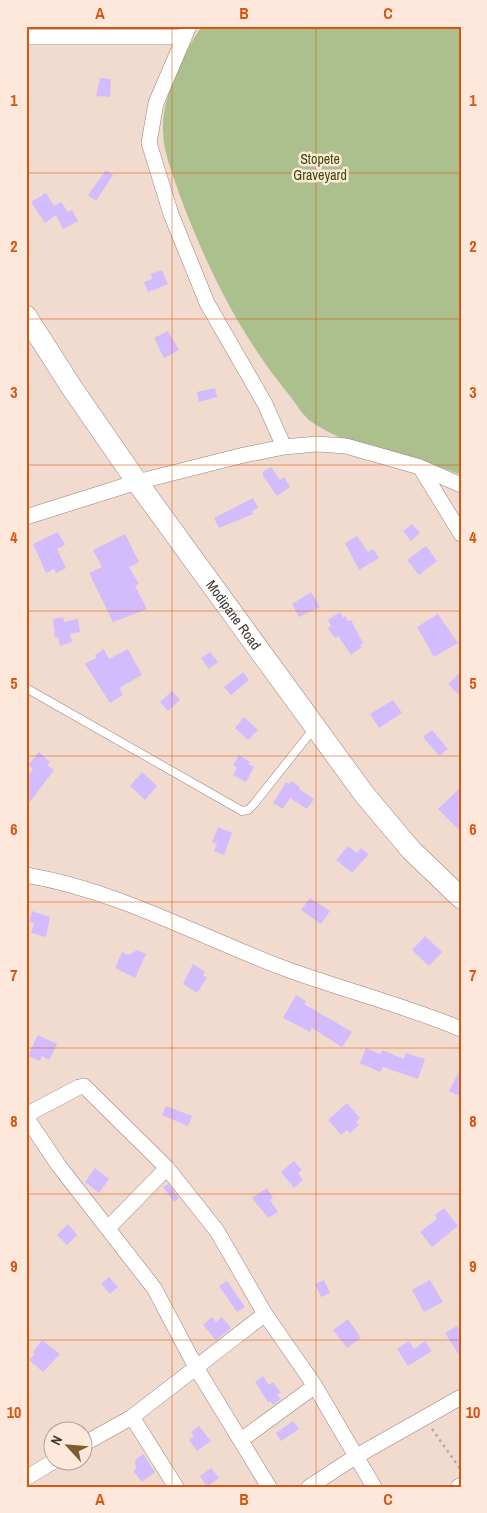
<svg xmlns="http://www.w3.org/2000/svg" width="487" height="1513" font-family="'Archivo Narrow',sans-serif">
	<style>
		.green { fill: #acc08d }
		.building { fill: #d3bcfd }
		.lines { fill: none; stroke-linecap: round; stroke-linejoin: round }
		.service-casing { stroke: #988479; stroke-width: 9 }
		.minor-casing { stroke: #988479; stroke-width: 16 }
		.secondary-casing { stroke: #988479; stroke-width: 22 }
		.path { stroke: #b9a79d; stroke-width: 2.5; stroke-dasharray: 2.5 4; stroke-linecap: butt }
		.service { stroke: #fff; stroke-width: 8 }
		.minor { stroke: #fff; stroke-width: 15 }
		.secondary { stroke: #fff; stroke-width: 21 }
		.grid { fill: none; stroke: #d75510; stroke-width: 1; stroke-opacity: 0.55 }
		.labels { text-anchor: middle; stroke-width: 5; stroke-linejoin: round; paint-order: stroke }
		.park-label { font-size: 14px; fill: #384d00; stroke: #fee8db }
		.street-label { font-size: 14px; fill: #3d3530; stroke: #fee8db }
		.neatline { fill: none; stroke: #d75510; stroke-width: 2 }
		.grid-label { font-size: 16px; text-anchor: middle; font-weight: bold; fill: #d75510 }
	</style>
	<rect width="100%" height="100%" fill="#f1dace"/>
	<!-- green -->
	<path class="green" d="M 202,26 L 461,26 L 461,475 C 412,454 353,452 309,420 C 302,414 296,404 290,396 C 241,337 207,268 180,196 C 173,174 163,153 163,130 C 162,97 183,53 202,26 Z"/>
	<!-- building -->
	<path class="building" d="M 100,78 L 111,79 L 110,97 L 96,96 Z
		M 106,170 L 113,175 L 96,201 L 88,195 Z
		M 46,193 L 54,206 L 61,202 L 68,212 L 72,210 L 78,221 L 63,229 L 56,215 L 45,223 L 31,202 Z
		M 162,270 L 168,284 L 148,292 L 144,282 L 152,279 L 151,274 Z
		M 168,331 L 179,350 L 164,358 L 154,338 Z
		M 215,388 L 217,397 L 199,402 L 197,392 Z
		M 271,467 L 280,480 L 284,477 L 290,487 L 277,496 L 263,476 L 263,472 Z
		M 253,498 L 258,508 L 252,511 L 253,514 L 219,528 L 214,518 Z
		M 412,524 L 420,533 L 411,541 L 403,531 Z
		M 58,532 L 65,545 L 57,549 L 66,568 L 56,573 L 54,569 L 46,573 L 33,544 Z
		M 125,534 L 139,562 L 129,567 L 139,584 L 135,586 L 147,609 L 113,622 L 89,573 L 102,567 L 93,550 Z
		M 357,536 L 368,552 L 373,549 L 379,558 L 359,570 L 345,543 Z
		M 426,546 L 437,561 L 419,575 L 407,560 Z
		M 311,592 L 320,607 L 299,617 L 292,604 Z
		M 340,612 L 343,618 L 345,616 L 348,621 L 351,620 L 363,643 L 360,645 L 362,647 L 351,655 L 338,636 L 335,638 L 328,628 L 331,626 L 328,620 Z
		M 438,614 L 458,643 L 434,657 L 417,627 Z
		M 63,617 L 64,622 L 78,619 L 80,632 L 70,634 L 72,642 L 60,646 L 58,637 L 55,638 L 53,619 Z
		M 104,649 L 109,659 L 128,649 L 142,675 L 119,688 L 123,695 L 110,703 L 85,664 L 96,658 L 95,655 Z
		M 210,652 L 218,662 L 209,669 L 201,658 Z
		M 243,672 L 249,680 L 231,695 L 224,687 Z
		M 461,672 L 461,697 L 448,684 Z
		M 172,691 L 180,700 L 168,711 L 160,702 Z
		M 393,700 L 402,713 L 379,728 L 370,714 Z
		M 244,717 L 258,730 L 248,740 L 235,728 Z
		M 432,730 L 448,749 L 439,756 L 423,737 Z
		M 39,752 L 50,762 L 47,765 L 54,770 L 26,807 L 26,779 L 33,769 L 28,765 Z
		M 239,755 L 250,762 L 249,764 L 254,767 L 246,782 L 233,775 L 237,768 L 233,765 Z
		M 142,772 L 157,786 L 145,800 L 130,786 Z
		M 291,781 L 300,787 L 299,789 L 314,799 L 307,809 L 290,798 L 283,809 L 273,803 L 286,782 L 289,784 Z
		M 461,787 L 461,832 L 438,809 Z
		M 218,827 L 232,833 L 224,855 L 214,851 L 217,844 L 212,842 Z
		M 348,846 L 357,853 L 361,848 L 369,854 L 352,873 L 336,860 Z
		M 310,898 L 330,911 L 321,924 L 301,910 Z
		M 32,911 L 50,917 L 46,937 L 31,933 L 34,923 L 29,922 Z
		M 425,936 L 442,952 L 429,966 L 412,950 Z
		M 137,950 L 146,954 L 135,978 L 115,968 L 122,952 L 129,955 Z
		M 193,964 L 205,972 L 203,975 L 207,978 L 197,993 L 183,984 Z
		M 296,995 L 306,1001 L 304,1004 L 352,1032 L 342,1047 L 312,1028 L 310,1032 L 283,1018 Z
		M 38,1035 L 57,1044 L 49,1060 L 42,1056 L 40,1061 L 28,1056 Z
		M 366,1048 L 380,1054 L 382,1050 L 404,1059 L 406,1053 L 425,1059 L 418,1079 L 383,1067 L 380,1072 L 360,1063 Z
		M 461,1068 L 461,1097 L 449,1091 Z
		M 347,1103 L 360,1118 L 356,1122 L 359,1125 L 350,1133 L 347,1130 L 341,1135 L 328,1120 Z
		M 166,1106 L 192,1116 L 188,1126 L 162,1115 Z
		M 294,1161 L 302,1170 L 298,1173 L 303,1180 L 294,1188 L 281,1172 Z
		M 95,1168 L 109,1179 L 99,1193 L 85,1182 Z
		M 168,1184 L 179,1198 L 174,1202 L 163,1187 Z
		M 267,1188 L 273,1198 L 270,1200 L 278,1212 L 268,1218 L 252,1198 Z
		M 444,1208 L 458,1226 L 432,1247 L 420,1232 L 437,1219 L 435,1215 Z
		M 68,1224 L 77,1235 L 67,1245 L 57,1235 Z
		M 109,1277 L 118,1287 L 110,1294 L 101,1284 Z
		M 324,1280 L 330,1293 L 321,1297 L 315,1284 Z
		M 430,1280 L 443,1302 L 424,1312 L 412,1290 Z
		M 227,1281 L 245,1307 L 237,1312 L 219,1286 Z
		M 212,1317 L 216,1322 L 222,1317 L 231,1328 L 216,1340 L 203,1325 Z
		M 348,1319 L 361,1338 L 347,1348 L 333,1330 Z
		M 457,1326 L 461,1332 L 461,1358 L 445,1333 Z
		M 42,1340 L 60,1354 L 43,1372 L 29,1360 L 35,1354 L 33,1352 Z
		M 409,1341 L 414,1349 L 425,1341 L 432,1351 L 408,1366 L 397,1349 Z
		M 263,1376 L 269,1385 L 273,1382 L 281,1393 L 277,1395 L 281,1399 L 273,1405 L 270,1401 L 268,1402 L 255,1382 Z
		M 293,1421 L 299,1429 L 281,1441 L 276,1433 Z
		M 199,1426 L 211,1441 L 197,1451 L 189,1440 L 194,1436 L 191,1432 Z
		M 143,1454 L 155,1472 L 142,1482 L 133,1471 L 136,1469 L 135,1460 Z
		M 211,1468 L 219,1478 L 207,1487 L 200,1476 Z"/>
	<g class="lines">
		<!-- service casing -->
		<g class="service-casing">
			<path id="service" d="M 26,688 L 242,811 L 248,810 L 254,804 L 315,727"/>
		</g>
		<!-- minor casing -->
		<g class="minor-casing">
			<path id="minor" d="M 189,26 L 156,103 L 149,143 L 171,214 L 207,303 L 265,404 L 284,447
				M 26,37 L 183,37
				M 420,467 L 461,534
				M 26,517 L 137,482 L 244,455 L 284,447 L 317,444 L 346,446 L 420,467 L 461,485
				M 26,875 C 115,890 195,934 278,966 C 339,989 401,1004 461,1029
				M 26,1115 L 79,1087 L 84,1086 L 167,1168 L 217,1231 L 265,1314 L 315,1386 L 374,1487
				M 26,1117 L 59,1166 L 154,1288 L 197,1369 L 269,1487
				M 108,1228 L 167,1168
				M 132,1417 L 176,1487
				M 241,1440 L 315,1386
				M 82,1445 L 132,1417 L 265,1314
				M 26,1478 L 56,1460
				M 309,1487 L 355,1457 L 461,1397
				M 458,1487 L 461,1485"/>
		</g>
		<!-- secondary casing -->
		<g class="secondary-casing">
			<g id="secondary">
				<path id="s1" d="M 26,316 L 72,388 L 137,482 L 364,794 L 411,850 L 461,898"/>
			</g>
		</g>
		<!-- path -->
		<path class="path" d="M 432,1429 L 461,1470"/>
		<!-- service -->
		<use href="#service" class="service"/>
		<!-- minor -->
		<use href="#minor" class="minor"/>
		<!-- secondary -->
		<use href="#secondary" class="secondary"/>
	</g>
	<!-- grid -->
	<path class="grid" d="M 172,26 L 172,1487M 316,26 L 316,1487M 26,173 L 461,173M 26,319 L 461,319M 26,465 L 461,465M 26,611 L 461,611M 26,756 L 461,756M 26,902 L 461,902M 26,1048 L 461,1048M 26,1194 L 461,1194M 26,1340 L 461,1340"/>
	<g class="labels">
		<!-- park labels -->
		<g class="park-label">
			<text x="320" y="164">Stopete<tspan x="320" dy="16">Graveyard</tspan></text>
		</g>
		<!-- street labels -->
		<g class="street-label">
			<text dy="5" stroke="none"><textPath href="#s1" startOffset="364">Modipane Road</textPath></text>
		</g>
	</g>
	<!-- border -->
	<rect width="487" height="1513" fill="none" stroke="#fee8db" stroke-width="55"/>
	<!-- north arrow -->
	<g transform="translate(68 1446) rotate(296)"><circle r="24" fill="#fee8db" stroke="#b1a097"/>
	<path d="M0-4L9 19L0 12L-9 19Z" fill="#7a5e31"/>
	<text y="-8" font-size="14" font-weight="bold" text-anchor="middle" fill="#3d3530">N</text>
	</g>
	<rect x="28" y="28" width="432" height="1458" class="neatline"/>
	<g class="grid-label">
		<text x="100" y="19">A</text>
		<text x="244" y="19">B</text>
		<text x="388" y="19">C</text>
		<text x="14" y="106">1</text>
		<text x="473" y="106">1</text>
		<text x="14" y="252">2</text>
		<text x="473" y="252">2</text>
		<text x="14" y="398">3</text>
		<text x="473" y="398">3</text>
		<text x="14" y="543">4</text>
		<text x="473" y="543">4</text>
		<text x="14" y="689">5</text>
		<text x="473" y="689">5</text>
		<text x="14" y="835">6</text>
		<text x="473" y="835">6</text>
		<text x="14" y="981">7</text>
		<text x="473" y="981">7</text>
		<text x="14" y="1127">8</text>
		<text x="473" y="1127">8</text>
		<text x="14" y="1272">9</text>
		<text x="473" y="1272">9</text>
		<text x="14" y="1418">10</text>
		<text x="473" y="1418">10</text>
		<text x="100" y="1505">A</text>
		<text x="244" y="1505">B</text>
		<text x="388" y="1505">C</text>
	</g>
</svg>
